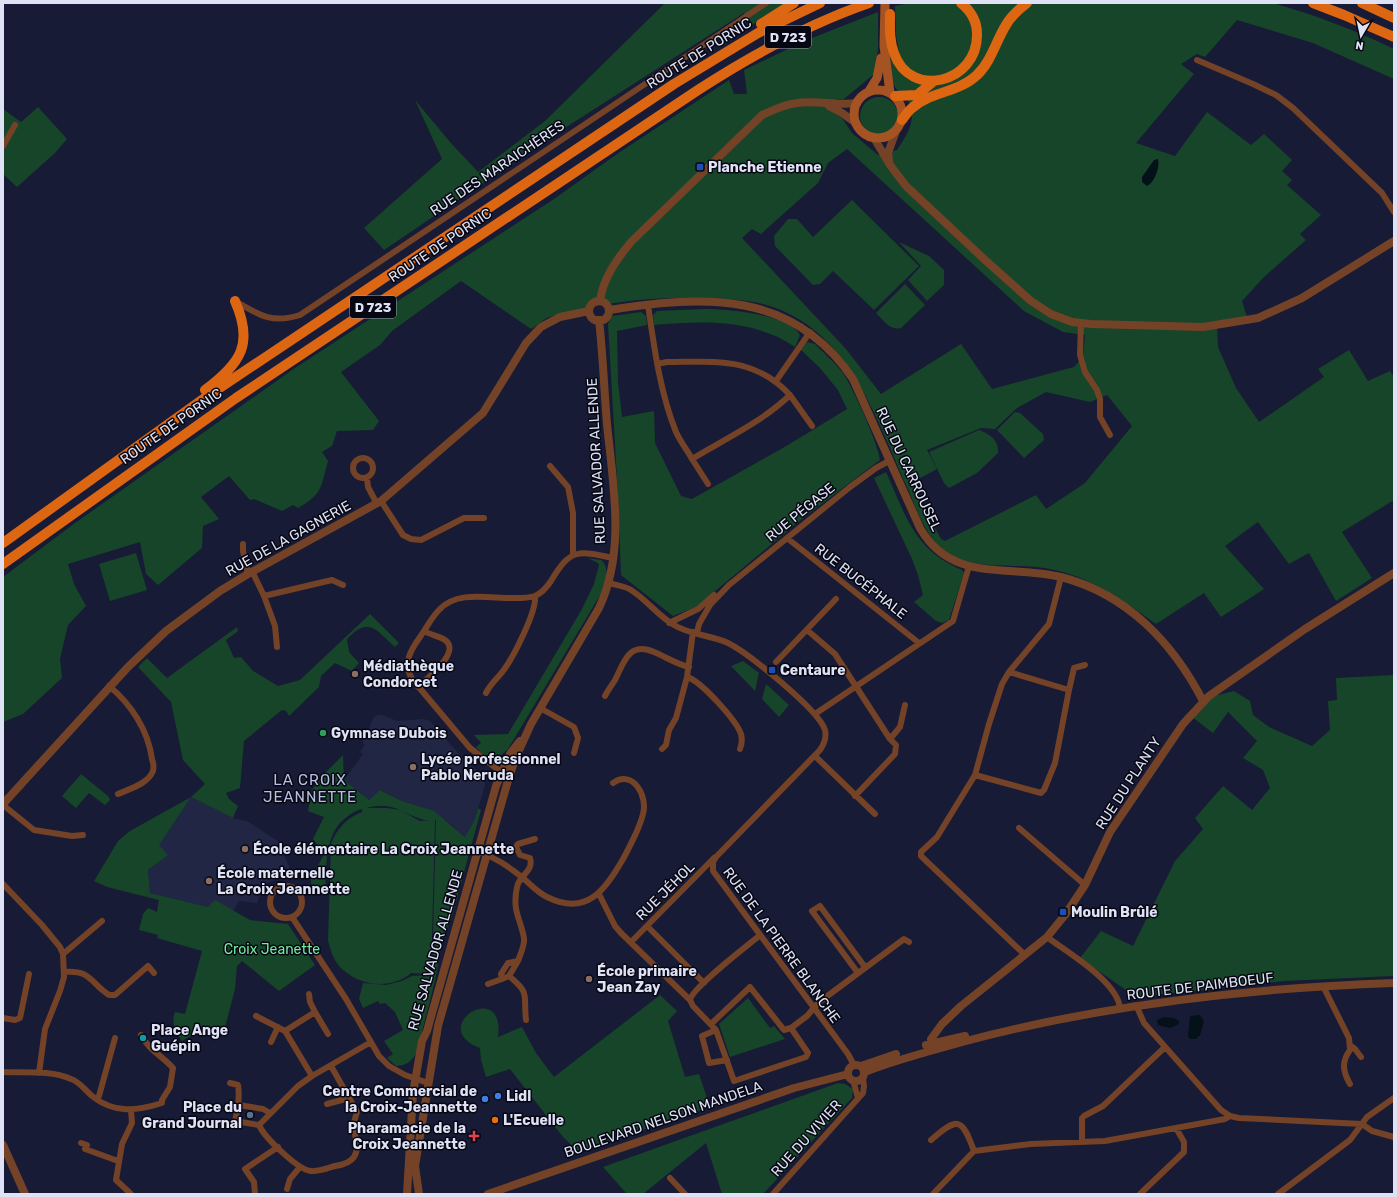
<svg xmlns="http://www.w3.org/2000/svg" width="1397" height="1197" font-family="Rubik,sans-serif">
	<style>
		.built { fill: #212645 }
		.green { fill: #174529; fill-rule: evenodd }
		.water { fill: #051119 }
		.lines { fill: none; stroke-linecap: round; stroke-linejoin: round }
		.minor { stroke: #744226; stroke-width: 6 }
		.tertiary { stroke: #744226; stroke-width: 8 }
		.secondary { stroke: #a55323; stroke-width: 9 }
		.trunk { stroke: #dc6612; stroke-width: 10 }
		.transit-dot { fill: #1a4fb4; stroke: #060712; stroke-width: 1.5 }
		.education-dot { fill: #8d6e63; stroke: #060712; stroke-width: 1.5 }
		.leisure-dot { fill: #2e9e5b; stroke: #060712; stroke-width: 1.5 }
		.culture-dot { fill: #0f9aa8; stroke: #060712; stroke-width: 1.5 }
		.shop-dot { fill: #3f7fe0; stroke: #060712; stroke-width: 1.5 }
		.service-dot { fill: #5c6f8a; stroke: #060712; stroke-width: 1.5 }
		.food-dot { fill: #e8710a; stroke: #060712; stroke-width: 1.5 }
		.health-dot { fill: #e0444e; stroke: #060712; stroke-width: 1.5 }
		.labels { text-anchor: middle; stroke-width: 3; stroke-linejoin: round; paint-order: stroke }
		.shield { fill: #060712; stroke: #9da0b0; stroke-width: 1 }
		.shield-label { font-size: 13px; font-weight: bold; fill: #dee2f4 }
		.street-label { font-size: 14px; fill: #dee2f4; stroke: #060712 }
		.poi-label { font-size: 14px; font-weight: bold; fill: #dee2f4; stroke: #060712; text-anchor: start }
		.park-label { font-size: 14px; fill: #73ea9f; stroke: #060712 }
		.neighbourhood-label { font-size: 15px; letter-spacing: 1px; fill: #b8c0e2; stroke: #060712 }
	</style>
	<rect width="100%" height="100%" fill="#171b35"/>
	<!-- built -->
	<path class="built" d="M 378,715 L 383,715 L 397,721 L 424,719 L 430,721 L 460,755 L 485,778 L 485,785 L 475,819 L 465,837 L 447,821 L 424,808 L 402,801 L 381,790 L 369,800 L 344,780 L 363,754 L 360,752 L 364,746 L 363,741 L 374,717 Z
		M 191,797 L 233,818 L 247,821 L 285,846 L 284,855 L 290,868 L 275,880 L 264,884 L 257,903 L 239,901 L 232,913 L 150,893 L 148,870 L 168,855 L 158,845 Z"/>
	<!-- green -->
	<path class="green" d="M 665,3 L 785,3 L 752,25 L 744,13 L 554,135 L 384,250 L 364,228 L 442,159 L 415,100 L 450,142 L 478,172 L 545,121 Z
		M 910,3 L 1273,3 C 1315,15 1355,30 1394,49 L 1394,79 L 1313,43 L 1237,20 L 1205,57 L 1197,54 L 1181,64 L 1194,74 L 1136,143 L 1175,156 L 1207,112 L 1251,145 L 1264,134 L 1292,160 L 1282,171 L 1292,180 L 1287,185 L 1321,215 L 1300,234 L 1306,240 L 1264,277 L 1242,301 L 1247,317 L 1217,323 L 1218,347 L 1236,388 L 1259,422 L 1324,377 L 1318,369 L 1349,350 L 1368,381 L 1390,371 L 1394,377 L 1394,500 L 1342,532 L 1372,578 L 1336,601 L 1309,553 L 1289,564 L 1258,522 L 1225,546 L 1264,589 L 1221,617 L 1204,593 L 1156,624 C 1117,596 1086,573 1037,567 C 1007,564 976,570 948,553 C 926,539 917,510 907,487 C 874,413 845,320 754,302 C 729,298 704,298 679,298 C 643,298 605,303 570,312 C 563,314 554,315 547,318 C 542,321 536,326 531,329 L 461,281 L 392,331 L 380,345 L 341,372 L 379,421 L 373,430 L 337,431 L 332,446 L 322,452 L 328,461 C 321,487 322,495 298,508 L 293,505 L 282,511 L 254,499 L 250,500 L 229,476 L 201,497 L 219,519 L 203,526 L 202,548 L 158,585 L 146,574 L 140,542 L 68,564 L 74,584 L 86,606 L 68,625 L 60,659 L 62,678 L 23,714 L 3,722 L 3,577 L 75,523 L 295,368 L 554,199 L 617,154 L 729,80 L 734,94 L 747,94 L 744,70 L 807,40 L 878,12 L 878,49 L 874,74 L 844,99 L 835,99 L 834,113 L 842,118 L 852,133 L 878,155 L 897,150 C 907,135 918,119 908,101 C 905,96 898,92 895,87 C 890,77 890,67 889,56 L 899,52 L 896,35 L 895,6 ZM 847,149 L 1024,311 L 1063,332 L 1085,335 L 1083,357 L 1074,367 L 992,389 L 961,344 L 881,394 L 846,349 L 742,238 L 752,229 L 761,234 L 818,183 L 828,163 ZM 1046,392 L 1090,402 L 1107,395 L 1132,426 L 1085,483 L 1046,509 L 1036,495 L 945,541 L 941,539 L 911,483 L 937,469 L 927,450 L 981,428 L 995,429 L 1017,408 Z
		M860 116a19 19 0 1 1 38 0a19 19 0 1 1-38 0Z
		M 38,107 L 67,139 L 55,153 L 17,187 L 3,174 L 3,109 L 21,122 Z
		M 852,200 L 919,266 L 874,310 L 833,271 L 820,284 L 813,285 L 775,246 L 774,236 L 788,219 L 797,219 L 813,237 Z
		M 899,242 L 929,256 L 944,270 L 944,285 L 927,301 L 908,280 L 921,266 Z
		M 905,284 L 925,305 L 901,328 C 890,331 883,320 876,313 Z
		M 704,309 C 727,309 789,314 800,335 L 795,347 C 787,342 779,337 770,334 C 734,319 692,322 654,325 L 653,315 L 657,311 Z
		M 641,312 L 646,316 L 647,325 L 617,331 L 618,382 L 622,417 L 654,411 L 655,443 L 681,496 L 692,499 L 788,445 L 847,409 L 838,390 L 819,367 L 801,350 L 807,342 L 815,344 C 824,353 835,363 843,373 C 853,388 878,443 880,460 L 803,518 L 696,607 L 673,616 L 621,575 L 618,496 L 608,324 L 612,316 Z
		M 1015,412 L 1020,413 L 1043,434 L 1044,440 L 1024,458 L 997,430 Z
		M 979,430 C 990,434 999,440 998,453 L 977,473 L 949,488 L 944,483 L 929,452 Z
		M 886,472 C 906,516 914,550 962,570 L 964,573 L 949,620 L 942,623 L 936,621 L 914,602 L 923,595 L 918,575 L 912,559 L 874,478 Z
		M 136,553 L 147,590 L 110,601 L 99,564 Z
		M 588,558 L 601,560 C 611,568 605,582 602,592 L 508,749 L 499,757 C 488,760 483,755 476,747 L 481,743 L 474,735 L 508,734 L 582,609 L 594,584 L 599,565 L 598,563 Z
		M 370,614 L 399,643 L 395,647 C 375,629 369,616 347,639 L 349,652 L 359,663 L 352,671 L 335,663 L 321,676 L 319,687 L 289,716 L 286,711 L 282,710 L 244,741 L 240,788 L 226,793 L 229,799 L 238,806 L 233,818 L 191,797 L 159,845 L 168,855 L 148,870 L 150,893 L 208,907 L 215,900 L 250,920 L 288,924 L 315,965 L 279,991 L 242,961 L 237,966 L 235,989 L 223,1035 L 194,1034 L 182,1041 C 175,1030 171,1024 175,1012 L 185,1014 L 202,951 L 157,938 L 158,935 L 139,930 L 143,914 L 148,908 L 157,912 L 159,900 L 107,887 L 94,881 L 118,841 L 130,831 L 191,797 L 205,784 L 183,760 L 171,702 L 138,667 L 147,658 L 167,678 L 237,627 L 238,631 L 226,640 L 234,658 L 241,657 L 253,671 L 278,686 L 300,680 Z
		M 743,661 L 759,673 L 755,691 L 731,666 Z
		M 1394,675 L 1394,976 L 1284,981 L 1136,997 L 1080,958 L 1101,931 L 1133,946 L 1175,861 L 1203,829 L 1195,818 L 1223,786 L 1252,810 L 1270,788 L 1263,770 L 1243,758 L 1257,741 L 1228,712 L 1213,733 L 1192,717 L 1214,696 L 1234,691 L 1250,701 L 1253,715 L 1269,727 L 1312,746 L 1330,730 L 1328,701 L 1337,700 L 1336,678 Z
		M 766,684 L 789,705 L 779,717 L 762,699 Z
		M 343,755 L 344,780 L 369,800 L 380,790 L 402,801 L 434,811 L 465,837 L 475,819 L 478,808 L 481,810 L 451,920 C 440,937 440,956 436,976 C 430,1002 423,1028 416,1054 C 411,1062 405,1066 396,1066 L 387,1058 L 393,1054 L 384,1041 L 403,1030 L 395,1012 L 385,1003 L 380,1004 L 378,1001 L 363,1008 L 359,999 L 363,983 L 386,985 L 402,981 L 412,976 L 432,975 L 436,820 C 432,820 425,821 421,819 C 398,811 392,801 366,808 L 387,808 L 400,810 L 420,821 L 435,820 L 431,974 L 411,973 C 391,990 360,986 342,969 C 334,962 331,951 328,941 L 331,844 C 337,828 347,818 362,812 L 362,809 C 357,810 352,813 348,816 C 323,833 327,867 325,893 L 311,884 L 311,879 L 324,854 L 313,839 L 324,817 L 308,811 L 312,790 L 324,774 Z
		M 81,774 L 108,796 L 110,800 L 105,805 L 89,793 L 76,808 L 62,796 Z
		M 660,995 L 677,1011 L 668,1021 L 685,1077 L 699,1074 L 710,1107 L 579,1152 L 563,1137 L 510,1069 L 486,1077 L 481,1060 L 480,1048 C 425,1027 506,977 498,1037 L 522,1027 L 536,1053 L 554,1077 Z
		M 748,998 L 770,1028 L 774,1026 L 785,1039 L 730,1057 L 719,1024 Z
		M 838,1083 L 845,1084 L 853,1089 L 852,1098 L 763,1194 L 722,1194 L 706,1143 L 643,1194 L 627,1194 L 603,1167 Z"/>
	<!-- water -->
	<path class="water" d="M 1158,159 C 1160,167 1155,182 1147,186 L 1142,182 L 1142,177 L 1154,160 Z
		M 1200,1015 L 1204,1021 L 1200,1035 L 1196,1039 L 1190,1039 L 1188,1036 L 1190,1016 Z
		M 1164,1017 L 1174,1018 L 1179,1021 L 1179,1024 L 1170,1028 L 1158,1025 L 1157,1020 Z"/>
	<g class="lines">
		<!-- minor -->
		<path class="minor" d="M 1197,60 L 1253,84 L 1276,95 L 1293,108 L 1382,193 L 1394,212
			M 3,146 L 15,125
			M 235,301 C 259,315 272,324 300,315 L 766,3
			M 648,305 C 654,346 660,393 676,432 C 680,441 687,450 692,459 C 725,439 762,422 790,395 C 753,356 716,362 667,362 L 657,364
			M 1081,323 L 1080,355 L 1085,372 L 1097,390 L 1100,399 L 1100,417 L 1110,435
			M 776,381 L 810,332
			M 790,395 L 812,426
			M353 468a10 10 0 1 1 20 0a10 10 0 1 1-20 0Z
			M 692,459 L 708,484
			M 550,466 L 568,487 L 573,513 L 573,555
			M 367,478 L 368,487 L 377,504
			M 381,501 L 403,535 L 411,539 L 421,540 L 464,518 L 484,518
			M 787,538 L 919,643
			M 243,544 L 243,551 L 248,574
			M 252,571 L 264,596 L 332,580 L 343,585
			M 608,583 C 616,585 625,586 631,590 C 647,600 658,616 674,625 C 690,635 711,635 728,643 C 748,653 819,710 825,730 C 827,738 824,744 820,750 L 716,857 L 713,862 L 713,871 L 848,1054 L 854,1065
			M 264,596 L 275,626 L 277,647
			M 669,623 L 698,609 L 714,595
			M 807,630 L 835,654 L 890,739 L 896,745 L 895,754 L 855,796
			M 697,633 L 699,624 L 710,605 L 729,585 L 850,487 L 876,468 L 889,461
			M 776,662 L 836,599
			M 687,677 C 701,681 736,720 741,734 C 742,738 742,744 740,749
			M 109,686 C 131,704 148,730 152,759 C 153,762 154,767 153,771 C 148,784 129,789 118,794
			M 418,687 C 426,679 462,652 445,640 C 439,636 431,635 424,631
			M 1069,690 L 1074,668 L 1085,665
			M 486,693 C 490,684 498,678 503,671 C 513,658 537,611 535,596
			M 605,696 C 608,690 612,685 615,680 C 624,662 629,641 654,652 C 666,657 676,664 689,667
			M 540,708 L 574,727 L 578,738 L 574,753
			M 815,714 L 953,621 L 969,566
			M 890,739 L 900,727 L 905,705
			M 662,749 L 666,745 L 669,730 L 676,718 L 687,677 L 693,632
			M 815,756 L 875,814
			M 505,775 L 470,748 L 412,679 C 403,663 410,651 420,637 C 426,629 431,618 439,610 C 455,592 483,597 505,598 C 515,598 526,599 535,596 C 542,593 547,587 551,581 C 570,549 577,550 613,558
			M 975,775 L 1041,793 L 1044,790 L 1055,763 L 1069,690 L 1009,672
			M 3,805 L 34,830 L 72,836 L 83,835
			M 1019,828 L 1085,885
			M 476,851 C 495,857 508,866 523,878 C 531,885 538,893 547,897 C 587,917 606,889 623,859 C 631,844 639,830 643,814 C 648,796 633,769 613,783
			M 3,884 L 42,925 L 60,947 L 63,954 L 64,977 L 60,991 L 45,1029 L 39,1073
			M270 902a16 16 0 1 1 32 0a16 16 0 1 1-32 0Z
			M 599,894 L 615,926 L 621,933 L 690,1000 L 693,1006 L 716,1030 L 734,1081 L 806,1057 L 808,1053 L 791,1028 L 807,1016 L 818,1003 L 904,939 L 909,942
			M 292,917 L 346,999 L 379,1056 L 389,1066 L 405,1075 L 428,1083
			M 647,926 L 704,983
			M 1047,937 C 1068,953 1117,981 1120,1008
			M 631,942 L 714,858
			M 63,954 L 102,921
			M 1025,955 L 921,856 L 921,852 L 937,837 L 975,775 L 989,724 L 1002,684 L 1009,672 L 1049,624 L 1061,577
			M 518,961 C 520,955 525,945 524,938 C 520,917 512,911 517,887 C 519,875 534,872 530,858 L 520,855 L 516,847 L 518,844 L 535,839
			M 518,961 L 509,976 L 502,979 L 501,974 L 508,963 Z
			M 64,972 C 92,970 89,982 109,995 L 115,995 L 148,966 L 154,973
			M 858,973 L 812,911 L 820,906 L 865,967
			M 509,976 C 531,994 523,995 526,1020
			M 488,984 L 502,979
			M 1323,986 L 1349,1038 L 1350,1050 C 1341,1062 1343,1072 1350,1084
			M 309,994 L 310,1002 L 315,1012 L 285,1031 L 312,1076
			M 690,1000 C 692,988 747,946 759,936
			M 1136,1005 L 1144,1023 L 1221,1110 L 1230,1116 L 1239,1118 L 1362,1124
			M 315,1012 L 328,1034
			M 256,1016 L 285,1031
			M 3,1018 L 15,1020 L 20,1018 L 29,974
			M 711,1024 L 750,987 L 784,1030 L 791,1028
			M 716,1030 L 702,1036 L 709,1063 L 727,1060
			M 271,1042 L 278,1027
			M 1351,1046 L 1355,1049 L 1361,1057
			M 3,1072 C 25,1073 50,1070 71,1079 C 80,1082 85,1090 92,1096 C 114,1114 137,1111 162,1103 L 162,1100 L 170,1087 L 173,1068 C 162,1056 148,1049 141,1035
			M 853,1080 L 858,1098
			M 230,1083 L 238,1085 C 240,1097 238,1109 235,1121 L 259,1125
			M 96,1099 L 99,1096 L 115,1038
			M 327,1104 L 349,1098
			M 239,1105 L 263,1109 L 270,1113
			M 131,1110 L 132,1123 L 122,1144 L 116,1180 L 131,1194
			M 1362,1124 L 1372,1131 L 1394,1137
			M 259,1125 C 264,1137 298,1170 311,1171 C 318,1172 328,1168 335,1166 C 342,1165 350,1163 354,1157 C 361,1146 353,1135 354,1124 C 354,1120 356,1116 357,1112 L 331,1066
			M 259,1125 L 298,1086 L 312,1076 L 371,1042
			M 931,1140 C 958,1116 962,1118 974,1151
			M 1082,1141 L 1082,1118 L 1084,1116 L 1103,1106 L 1165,1047
			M 81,1143 L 87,1145 L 85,1149 L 118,1161
			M 670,1178 L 685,1194
			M 287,1189 L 290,1179 L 300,1167
			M 255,1194 L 254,1182 L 245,1169 L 278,1147
			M 773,1194 L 863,1093 L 864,1086 L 863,1078
			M 933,1194 L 974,1151 L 1031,1144 L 1105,1141 L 1225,1119 L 1230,1116
			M 1140,1194 L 1184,1152 L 1184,1142 L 1176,1128
			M 1278,1194 L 1350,1140 L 1367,1117 L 1394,1098"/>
		<!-- tertiary -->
		<path class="tertiary" d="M 829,106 L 842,113 L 856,123
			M 874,138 L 890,165 L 906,186 L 984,259 L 1031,301 L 1051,314 L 1072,322 L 1091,324 L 1203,327 L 1258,318 L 1302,298 L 1394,241
			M 889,161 L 888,153 L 896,131
			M 600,301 C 603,278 617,259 631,242 L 762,115 C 773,110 785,104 797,103 C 817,100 837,106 857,103
			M589 311a10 10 0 1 1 20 0a10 10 0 1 1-20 0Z
			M 609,310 C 704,295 793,290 853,379 L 920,528 C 952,584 1009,564 1061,577 C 1127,594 1173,643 1203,701
			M 3,804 L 128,667 L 166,631 L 220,591 L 248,574 L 381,501 L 483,413 L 526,343 L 541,327 L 560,317 L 589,311
			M 926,1045 L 965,1036
			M 932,1049 L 931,1039 L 942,1024 L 961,1006 L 1047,937 L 1065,915 L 1085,885 L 1110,832 L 1183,724 L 1209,696 L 1305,629 L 1394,573
			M848 1073a8 8 0 1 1 16 0a8 8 0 1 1-16 0Z
			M 861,1066 L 896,1054
			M 865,1072 C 898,1059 931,1051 966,1041 C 1106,1004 1249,988 1394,983
			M 3,1145 L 25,1194
			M 407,1194 L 413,1093 L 422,1041 L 427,1031 L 496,786 L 510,754 L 520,741
			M 419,1194 L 415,1166 L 438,1026 L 507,784 L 515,759 L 531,724 L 599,608 C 626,551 613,484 607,424 C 604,389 603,355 599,320
			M 488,1194 L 794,1088 L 848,1074"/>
		<!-- secondary -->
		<path class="secondary" d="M 885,3 L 884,46 L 890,93
			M854 114a24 24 0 1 1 48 0a24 24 0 1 1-48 0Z
			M 869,91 L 877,78 L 881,58"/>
		<!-- trunk -->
		<path class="trunk" d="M 1313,3 L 1344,15 L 1394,37
			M 1362,3 L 1394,18
			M 890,14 C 890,27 889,40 894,53 C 910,100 978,83 977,34 C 977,21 971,11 961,3
			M 761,24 L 794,3
			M 895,96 L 917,95 L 934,81
			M 902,120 C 905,116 908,111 912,108 C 929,92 958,93 977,75 C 991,62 996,41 1006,25 C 1011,16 1019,9 1027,3
			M 205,390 C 241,363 254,344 235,301
			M 3,543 L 206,397 L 674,84 L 758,33 L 820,3
			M 3,564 L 236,398 L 698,90 C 752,55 808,24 869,3"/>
	</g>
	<!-- markers -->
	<g class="transit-dot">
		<rect x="696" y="163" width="8" height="8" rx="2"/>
		<rect x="768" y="666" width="8" height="8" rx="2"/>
		<rect x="1059" y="908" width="8" height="8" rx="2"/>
	</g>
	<g class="education-dot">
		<circle cx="355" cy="674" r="4"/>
		<circle cx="413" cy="767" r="4"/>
		<circle cx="245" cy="849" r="4"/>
		<circle cx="209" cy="881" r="4"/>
		<circle cx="589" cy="979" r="4"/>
	</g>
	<circle class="leisure-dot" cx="323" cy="733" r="4"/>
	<circle class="culture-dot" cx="143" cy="1038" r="4"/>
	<g class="shop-dot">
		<circle cx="498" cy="1096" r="4"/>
		<circle cx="485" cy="1099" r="4"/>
	</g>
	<circle class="service-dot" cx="250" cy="1115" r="4"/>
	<circle class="food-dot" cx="495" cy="1120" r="4"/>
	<path class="health-dot" d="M472 1130h4v4h4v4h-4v4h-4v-4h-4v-4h4z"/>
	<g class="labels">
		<!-- shield labels -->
		<g class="shield">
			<rect x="765" y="26" width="46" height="22" rx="3"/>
			<rect x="350" y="296" width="46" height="22" rx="3"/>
		</g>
		<g class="shield-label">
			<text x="788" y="42">D 723</text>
			<text x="373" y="312">D 723</text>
		</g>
		<!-- street labels -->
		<g class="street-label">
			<text transform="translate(699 53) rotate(-32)" y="5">ROUTE DE PORNIC</text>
			<text transform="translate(497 168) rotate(-34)" y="5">RUE DES MARAICHÈRES</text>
			<text transform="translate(440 245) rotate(-34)" y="5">ROUTE DE PORNIC</text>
			<text transform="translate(171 426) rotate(-35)" y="5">ROUTE DE PORNIC</text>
			<text transform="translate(596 461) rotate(-93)" y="5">RUE SALVADOR ALLENDE</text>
			<text transform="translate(909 469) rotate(65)" y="5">RUE DU CARROUSEL</text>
			<text transform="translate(800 512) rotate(-39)" y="5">RUE PÉGASE</text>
			<text transform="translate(288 538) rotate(-29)" y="5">RUE DE LA GAGNERIE</text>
			<text transform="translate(861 581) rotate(38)" y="5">RUE BUCÉPHALE</text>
			<text transform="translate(1128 783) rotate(-57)" y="5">RUE DU PLANTY</text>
			<text transform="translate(665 891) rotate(-45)" y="5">RUE JÉHOL</text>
			<text transform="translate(782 945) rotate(54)" y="5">RUE DE LA PIERRE BLANCHE</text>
			<text transform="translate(435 950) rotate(-74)" y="5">RUE SALVADOR ALLENDE</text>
			<text transform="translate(1200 986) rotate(-7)" y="5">ROUTE DE PAIMBOEUF</text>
			<text transform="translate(663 1119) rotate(-19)" y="5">BOULEVARD NELSON MANDELA</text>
			<text transform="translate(806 1138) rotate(-48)" y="5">RUE DU VIVIER</text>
		</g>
		<!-- poi labels -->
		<g class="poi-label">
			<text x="708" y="172">Planche Etienne</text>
			<text x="363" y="671">Médiathèque<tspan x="363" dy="16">Condorcet</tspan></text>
			<text x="780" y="675">Centaure</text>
			<text x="331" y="738">Gymnase Dubois</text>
			<text x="421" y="764">Lycée professionnel<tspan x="421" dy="16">Pablo Neruda</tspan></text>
			<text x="253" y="854">École élémentaire La Croix Jeannette</text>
			<text x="217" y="878">École maternelle<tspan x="217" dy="16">La Croix Jeannette</tspan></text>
			<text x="1071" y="917">Moulin Brûlé</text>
			<text x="597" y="976">École primaire<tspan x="597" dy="16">Jean Zay</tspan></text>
			<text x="151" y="1035">Place Ange<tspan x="151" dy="16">Guépin</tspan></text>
			<text x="477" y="1096" text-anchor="end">Centre Commercial de<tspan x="477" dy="16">la Croix-Jeannette</tspan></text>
			<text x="506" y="1101">Lidl</text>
			<text x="242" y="1112" text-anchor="end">Place du<tspan x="242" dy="16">Grand Journal</tspan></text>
			<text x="503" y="1125">L'Ecuelle</text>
			<text x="466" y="1133" text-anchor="end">Pharamacie de la<tspan x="466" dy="16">Croix Jeannette</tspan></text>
		</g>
		<!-- park labels -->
		<g class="park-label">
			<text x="272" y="954">Croix Jeanette</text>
		</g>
		<!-- neighbourhood labels -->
		<g class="neighbourhood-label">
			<text x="310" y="785">LA CROIX<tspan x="310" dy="17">JEANNETTE</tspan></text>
		</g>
	</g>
	<!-- border -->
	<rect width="1397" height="1197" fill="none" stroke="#dee2f4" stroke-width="8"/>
	<!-- north arrow -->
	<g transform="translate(1361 36) rotate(189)" stroke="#060712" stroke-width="3" paint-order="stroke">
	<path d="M0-3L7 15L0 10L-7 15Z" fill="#dee2f4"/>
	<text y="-6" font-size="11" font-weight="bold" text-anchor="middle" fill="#dee2f4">N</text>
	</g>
</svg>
